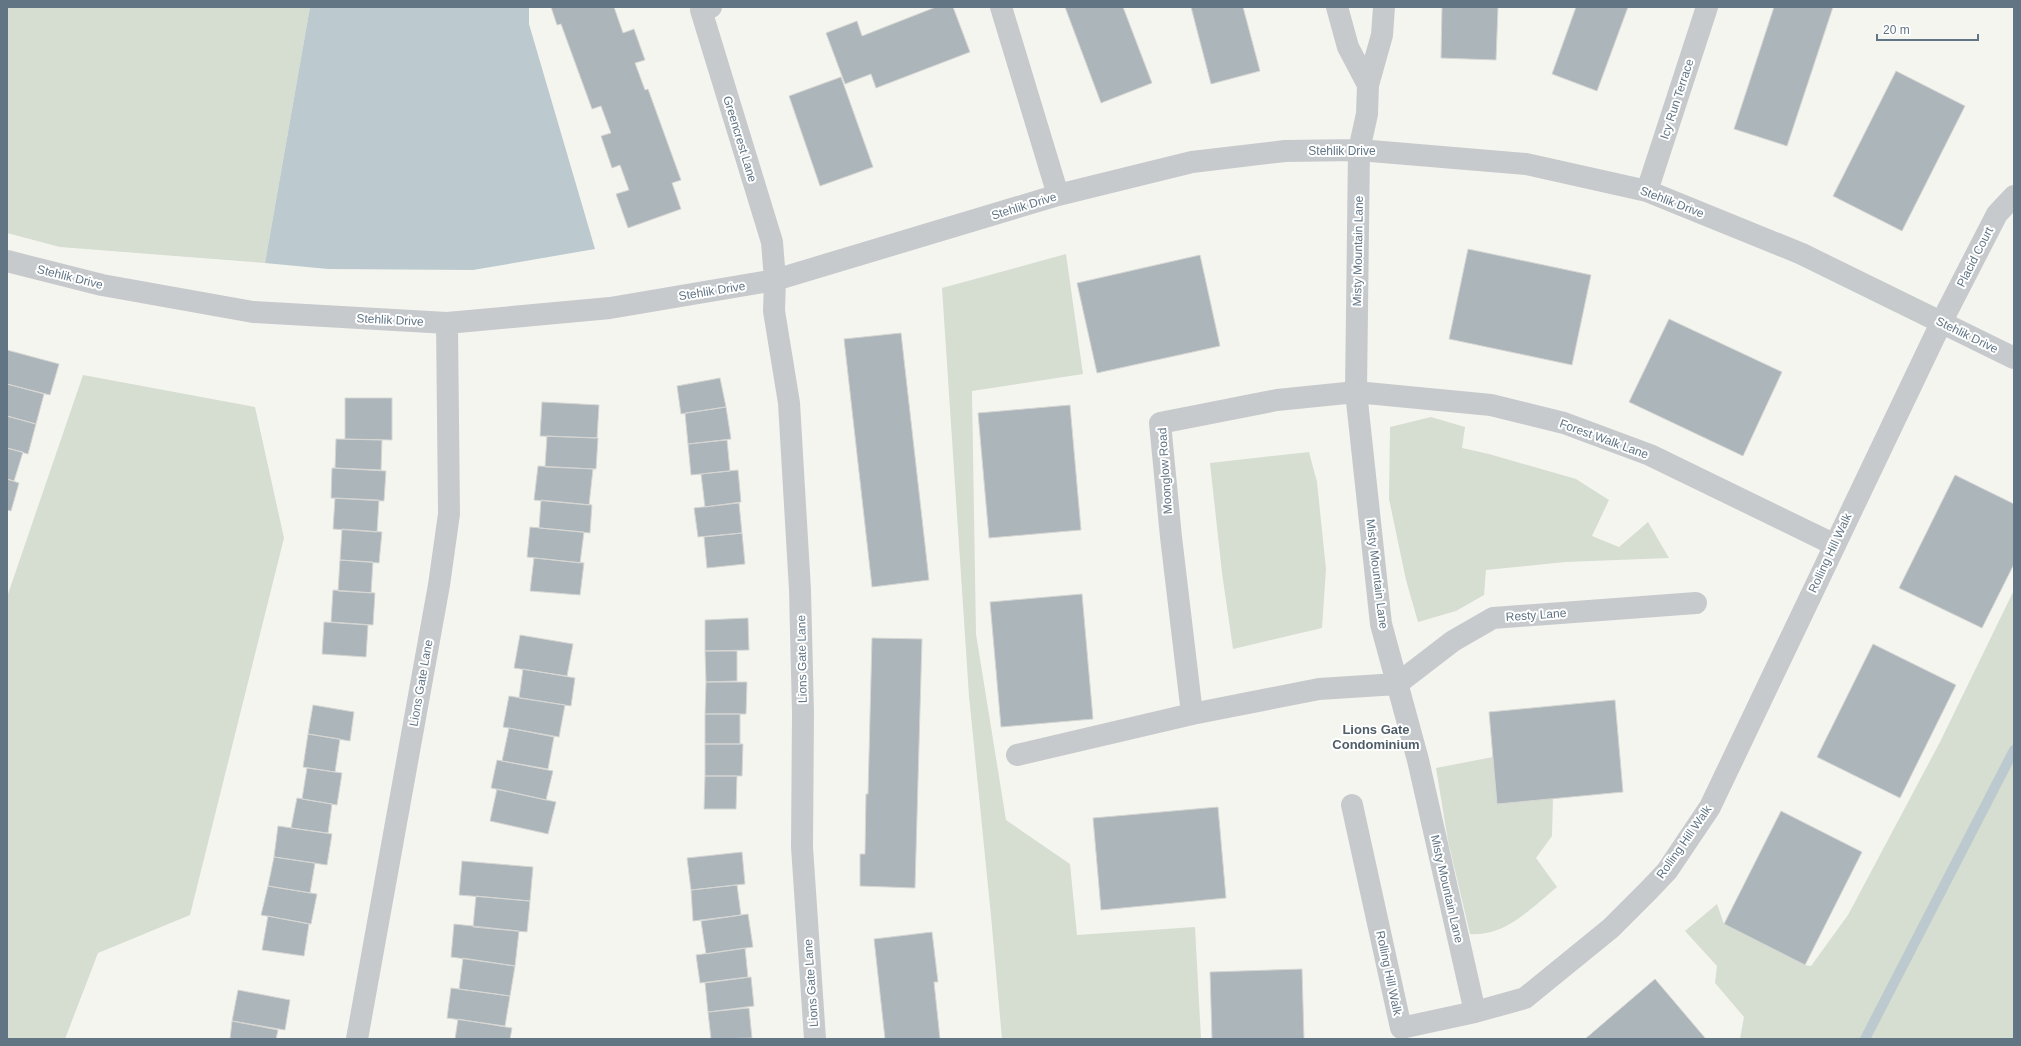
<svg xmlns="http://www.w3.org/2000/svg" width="2021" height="1046" font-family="Helvetica,sans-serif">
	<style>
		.green { fill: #d6ddd1 }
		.water { fill: #bcc9ce }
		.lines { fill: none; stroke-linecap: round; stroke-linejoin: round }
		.stream { stroke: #bcc9ce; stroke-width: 10 }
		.building { fill: #acb5ba; stroke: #d6d6d3 }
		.street { stroke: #c7cacd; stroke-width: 22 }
		.labels { text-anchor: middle; stroke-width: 4; stroke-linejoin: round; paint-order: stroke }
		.street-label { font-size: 12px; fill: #617585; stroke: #fff }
		.neighbourhood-label { font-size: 13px; font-weight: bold; fill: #505e69; stroke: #fff }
	</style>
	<rect width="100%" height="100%" fill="#f5f5f0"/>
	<!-- green -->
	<path class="green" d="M 7,7 L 310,7 L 265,263 L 60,247 L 7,233 Z
		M 1066,254 L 1083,374 L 972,391 L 976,634 L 1006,820 L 1070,864 L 1077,935 L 1195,927 L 1201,1039 L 1002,1039 L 991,916 L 969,696 L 942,288 Z
		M 83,375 L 255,407 L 284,538 L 190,915 L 98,953 L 65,1039 L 7,1039 L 7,597 Z
		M 1431,417 L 1465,427 L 1462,448 L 1489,454 L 1576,479 L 1609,500 L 1592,536 L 1619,547 L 1648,522 L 1669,558 L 1565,562 L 1486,570 L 1484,595 L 1456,611 L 1418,622 L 1406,580 L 1389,499 L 1390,427 Z
		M 1309,452 L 1317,482 L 1326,569 L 1322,628 L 1233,649 L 1222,573 L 1210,463 Z
		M 2014,590 L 2014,1039 L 1740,1039 L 1744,1017 L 1715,983 L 1717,966 L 1685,931 L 1717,904 L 1724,924 L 1805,965 L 1811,966 L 1848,915 L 1940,742 Z
		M 1493,757 L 1497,804 L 1553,798 L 1552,836 L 1536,858 L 1557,887 C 1532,907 1506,937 1470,934 L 1448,841 L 1436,768 Z"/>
	<!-- water -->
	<path class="water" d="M 310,7 L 529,7 L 529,24 L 595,249 L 473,270 L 328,269 L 265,263 Z"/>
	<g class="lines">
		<!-- stream -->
		<path class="stream" d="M 1865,1039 L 2014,750"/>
	</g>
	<!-- building -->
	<path class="building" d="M 551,7 L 614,7 L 623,33 L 634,29 L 645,60 L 635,63 L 645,90 L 648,89 L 681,180 L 672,183 L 681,209 L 628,228 L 616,194 L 629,190 L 620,165 L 612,168 L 601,136 L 611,133 L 601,106 L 592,109 L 561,24 L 557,25 Z
		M 936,7 L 953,7 L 970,52 L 876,88 L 871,74 L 845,84 L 826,33 L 857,21 L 862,36 Z
		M 1065,7 L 1123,7 L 1152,83 L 1101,103 Z
		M 1191,7 L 1243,7 L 1260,71 L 1211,84 Z
		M 1442,7 L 1498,7 L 1496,60 L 1441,58 Z
		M 1576,7 L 1628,7 L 1597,91 L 1552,74 Z
		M 1774,7 L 1833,7 L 1787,146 L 1734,129 Z
		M 1896,71 L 1965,106 L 1902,231 L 1833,196 Z
		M 841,77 L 873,167 L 820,186 L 789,96 Z
		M 1468,249 L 1591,275 L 1572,365 L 1449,339 Z
		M 1200,255 L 1220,346 L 1097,373 L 1077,283 Z
		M 1669,319 L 1782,372 L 1743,456 L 1629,402 Z
		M 901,333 L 929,580 L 872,587 L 844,339 Z
		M 7,350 L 59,364 L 50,395 L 7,384 Z
		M 720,378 L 726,407 L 681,414 L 677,386 Z
		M 7,384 L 44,394 L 36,424 L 7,416 Z
		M 345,398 L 392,398 L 392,440 L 345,439 Z
		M 542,402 L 599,405 L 597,438 L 540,436 Z
		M 1070,405 L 1081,530 L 989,538 L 978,413 Z
		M 726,407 L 731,439 L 688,444 L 685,413 Z
		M 7,416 L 36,424 L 28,454 L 7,448 Z
		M 547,436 L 598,438 L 596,469 L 545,467 Z
		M 336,439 L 382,440 L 381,470 L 335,468 Z
		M 727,440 L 730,471 L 691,475 L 688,444 Z
		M 7,448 L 23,452 L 14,481 L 7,479 Z
		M 538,466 L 593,469 L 589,505 L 534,500 Z
		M 332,468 L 386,471 L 384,501 L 331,498 Z
		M 738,470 L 741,502 L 705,507 L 701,474 Z
		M 1955,475 L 2014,504 L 2014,564 L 1982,628 L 1899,588 Z
		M 7,479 L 19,483 L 11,511 L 7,510 Z
		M 335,498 L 379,500 L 377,532 L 333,529 Z
		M 541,500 L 592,505 L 590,533 L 539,528 Z
		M 739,503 L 742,533 L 698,537 L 694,508 Z
		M 530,527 L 584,532 L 580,563 L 527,557 Z
		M 342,529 L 382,532 L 379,563 L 340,560 Z
		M 742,533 L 745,564 L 707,568 L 704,537 Z
		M 534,558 L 584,563 L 580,595 L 530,591 Z
		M 340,560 L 373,562 L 371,593 L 338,591 Z
		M 333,590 L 375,593 L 373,625 L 331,622 Z
		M 1082,594 L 1093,719 L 1001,727 L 990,602 Z
		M 748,618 L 749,650 L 705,651 L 705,620 Z
		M 324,622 L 368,625 L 366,657 L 322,654 Z
		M 520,635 L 573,644 L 567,676 L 514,668 Z
		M 872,638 L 922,639 L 915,888 L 860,886 L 860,854 L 865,854 L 866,794 L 868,794 Z
		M 1873,644 L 1956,685 L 1900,798 L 1817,757 Z
		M 705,651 L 737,651 L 737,681 L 706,682 Z
		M 523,669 L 575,678 L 571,706 L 519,698 Z
		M 706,682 L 747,682 L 746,714 L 705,714 Z
		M 509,696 L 565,705 L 559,737 L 503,727 Z
		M 1615,700 L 1623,792 L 1497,804 L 1489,712 Z
		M 313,705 L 354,712 L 350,741 L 308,734 Z
		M 705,714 L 740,714 L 740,744 L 705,744 Z
		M 509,728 L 554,737 L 548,769 L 502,761 Z
		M 308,734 L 340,739 L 335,772 L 303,767 Z
		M 705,744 L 743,744 L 742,776 L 705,776 Z
		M 497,760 L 553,771 L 546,800 L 491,788 Z
		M 307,768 L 342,773 L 337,805 L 302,799 Z
		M 705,776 L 737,776 L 736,809 L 704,809 Z
		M 497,789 L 556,802 L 548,834 L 490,821 Z
		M 297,798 L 332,804 L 328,833 L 291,828 Z
		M 1218,807 L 1226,898 L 1101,910 L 1093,818 Z
		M 1781,811 L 1862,852 L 1805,965 L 1724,924 Z
		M 278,826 L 332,834 L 327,865 L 274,857 Z
		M 742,852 L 745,884 L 691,890 L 687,858 Z
		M 274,857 L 315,863 L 310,893 L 268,886 Z
		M 462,861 L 533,867 L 530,901 L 459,895 Z
		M 737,885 L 741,915 L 693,921 L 691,890 Z
		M 268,886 L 317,894 L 311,924 L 261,915 Z
		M 476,896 L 530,901 L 527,932 L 473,927 Z
		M 748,914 L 753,947 L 706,954 L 701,921 Z
		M 268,916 L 309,924 L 304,956 L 262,950 Z
		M 454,924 L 519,931 L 515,966 L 451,957 Z
		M 932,932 L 938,982 L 934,982 L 940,1039 L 885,1039 L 874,939 Z
		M 745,948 L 748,977 L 700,983 L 696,955 Z
		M 463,958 L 515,966 L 510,996 L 459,989 Z
		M 1302,969 L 1304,1039 L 1212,1039 L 1210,972 Z
		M 751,977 L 754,1006 L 708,1012 L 705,983 Z
		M 1655,979 L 1706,1039 L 1585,1039 Z
		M 451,988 L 510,996 L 505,1026 L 447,1018 Z
		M 238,990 L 290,1000 L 285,1030 L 232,1021 Z
		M 749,1008 L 752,1038 L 711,1039 L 708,1012 Z
		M 458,1019 L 512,1028 L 510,1039 L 455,1039 Z
		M 232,1021 L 278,1030 L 276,1039 L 230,1039 Z"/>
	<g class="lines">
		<!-- street -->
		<path class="street" d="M 711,7 L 701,10 L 772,242 L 775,280 L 774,311 L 789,403 L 800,590 L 803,713 L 802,847 L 815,1039
			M 1001,7 L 1058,195
			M 1337,7 L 1348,47 L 1368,85
			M 1384,7 L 1382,35 L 1368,85 L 1367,114 L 1359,150 L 1356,392 L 1381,624 L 1418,760 L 1475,1012
			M 1647,191 L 1707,7
			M 7,261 L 102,285 L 253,312 L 447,323 L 610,308 L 775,280 L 1058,195 L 1192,162 L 1285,151 L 1359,150 L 1526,164 L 1647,191 L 1802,254 L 2014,358
			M 1192,714 L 1171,537 L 1160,423 L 1277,400 L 1356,392 L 1491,405 L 1564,423 L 1650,455 L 1835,545
			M 1017,755 L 1192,714 L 1319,689 L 1397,684 L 1453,641 L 1493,618 L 1696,603
			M 1352,805 L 1401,1028 L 1475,1012 L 1525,998 L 1611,928 L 1649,890 L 1667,871 L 1710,807 L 1941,323 L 1997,214 L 2014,196
			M 357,1039 L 439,585 L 449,514 L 447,323"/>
	</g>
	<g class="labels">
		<!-- street labels -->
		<g class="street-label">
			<text transform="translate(1677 99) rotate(-72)" y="4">Icy Run Terrace</text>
			<text transform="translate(740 139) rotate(73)" y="4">Greencrest Lane</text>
			<text x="1342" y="155">Stehlik Drive</text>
			<text transform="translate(1672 202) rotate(21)" y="4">Stehlik Drive</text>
			<text transform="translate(1024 206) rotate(-17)" y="4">Stehlik Drive</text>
			<text transform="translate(1358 251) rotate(-89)" y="4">Misty Mountain Lane</text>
			<text transform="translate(1975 257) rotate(-63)" y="4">Placid Court</text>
			<text transform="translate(70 277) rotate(14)" y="4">Stehlik Drive</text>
			<text transform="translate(712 291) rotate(-9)" y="4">Stehlik Drive</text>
			<text transform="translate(390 320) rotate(3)" y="4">Stehlik Drive</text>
			<text transform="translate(1967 335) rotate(26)" y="4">Stehlik Drive</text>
			<text transform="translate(1604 439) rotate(20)" y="4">Forest Walk Lane</text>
			<text transform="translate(1165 471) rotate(-94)" y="4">Moonglow Road</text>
			<text transform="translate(1830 553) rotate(-65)" y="4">Rolling Hill Walk</text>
			<text transform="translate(1377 574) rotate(83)" y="4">Misty Mountain Lane</text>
			<text transform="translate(1536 615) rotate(-4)" y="4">Resty Lane</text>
			<text transform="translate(802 659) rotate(-91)" y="4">Lions Gate Lane</text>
			<text transform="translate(421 683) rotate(-80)" y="4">Lions Gate Lane</text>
			<text transform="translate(1684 842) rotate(-55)" y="4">Rolling Hill Walk</text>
			<text transform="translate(1447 889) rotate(77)" y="4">Misty Mountain Lane</text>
			<text transform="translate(1389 973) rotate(78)" y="4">Rolling Hill Walk</text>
			<text transform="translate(811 983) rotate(-94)" y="4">Lions Gate Lane</text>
		</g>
		<!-- neighbourhood labels -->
		<g class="neighbourhood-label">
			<text x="1376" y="734">Lions Gate<tspan x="1376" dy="15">Condominium</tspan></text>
		</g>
	</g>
	<!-- border -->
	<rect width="2021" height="1046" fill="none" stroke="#617585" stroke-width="16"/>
	<!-- scale -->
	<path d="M1877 34v6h101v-6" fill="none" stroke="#617585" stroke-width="2"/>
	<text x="1883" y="34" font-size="12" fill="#617585" stroke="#ffffff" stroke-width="3" paint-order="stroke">20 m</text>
</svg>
